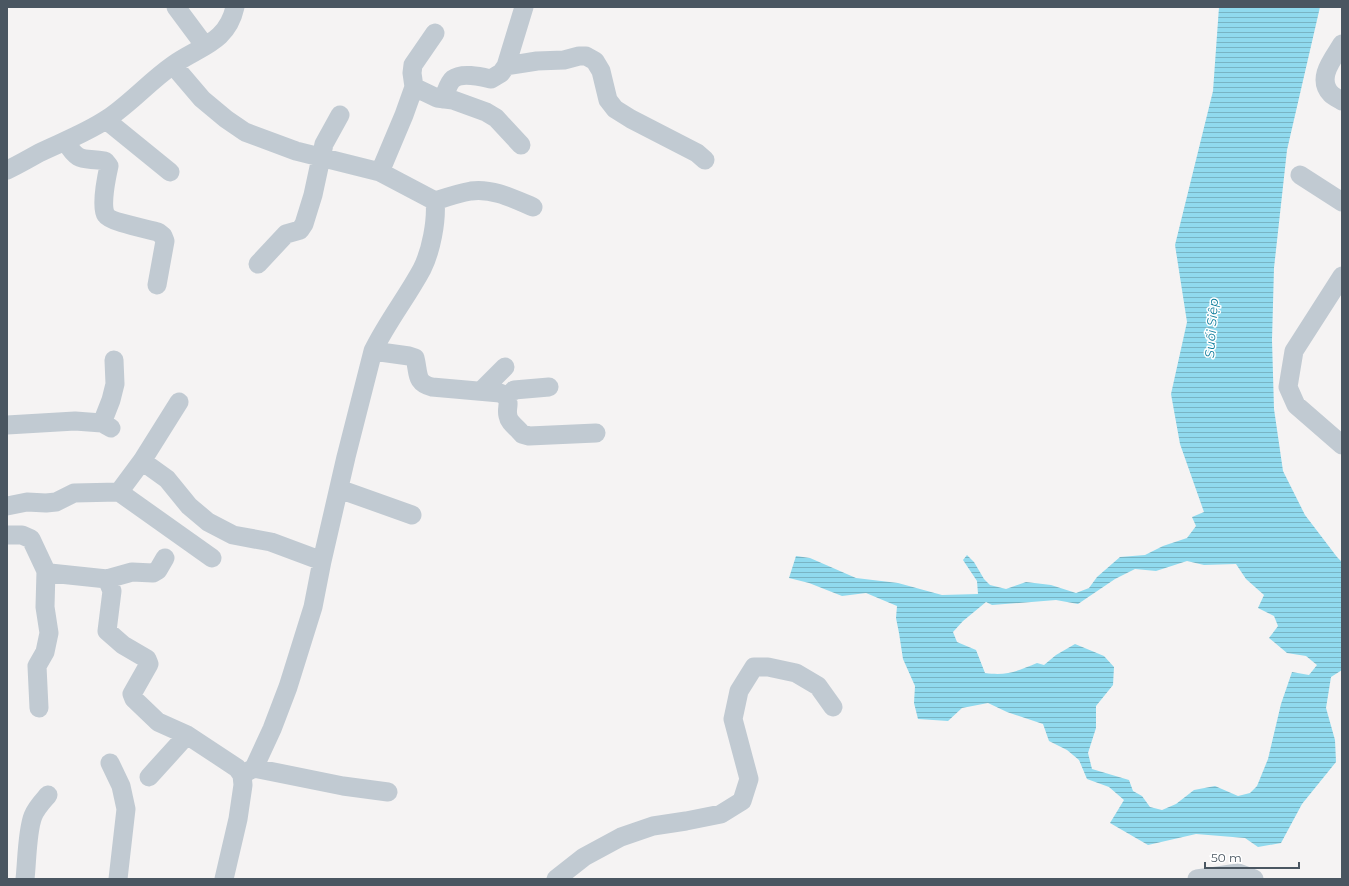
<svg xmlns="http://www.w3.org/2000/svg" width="1349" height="886" font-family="Montserrat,sans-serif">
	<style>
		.water { fill: url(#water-rules); fill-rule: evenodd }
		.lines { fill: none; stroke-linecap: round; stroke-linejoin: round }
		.minor { stroke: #c1cad2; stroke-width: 19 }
		.labels { text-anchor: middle; stroke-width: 3; stroke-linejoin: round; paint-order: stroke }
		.water-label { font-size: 13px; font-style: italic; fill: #0c7c9b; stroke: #fff }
	</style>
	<defs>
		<pattern id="water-rules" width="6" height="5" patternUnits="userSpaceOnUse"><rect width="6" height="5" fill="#90daee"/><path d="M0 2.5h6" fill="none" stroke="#78b4c4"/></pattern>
	</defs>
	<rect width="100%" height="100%" fill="#f5f3f3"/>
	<!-- water -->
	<path class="water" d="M 1219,7 L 1320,7 L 1287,150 L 1274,268 L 1272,340 L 1274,409 L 1283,471 L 1305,515 L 1337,557 L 1342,562 L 1342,670 L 1331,677 L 1326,708 L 1335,740 L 1336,762 L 1302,804 L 1281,843 L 1258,847 L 1245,838 L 1196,834 L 1148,845 L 1110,823 L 1124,800 L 1109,787 L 1087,779 L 1079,760 L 1067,750 L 1049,741 L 1043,724 L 1007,712 L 988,703 L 962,708 L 948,721 L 918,719 L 914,703 L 915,686 L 903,659 L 899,633 L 896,618 L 897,606 L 866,593 L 842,596 L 809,583 L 789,578 L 796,556 L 810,558 L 856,578 L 898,583 L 942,595 L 978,594 L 977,581 L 963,560 L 967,555 L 974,562 L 984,579 L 990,585 L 1006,589 L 1026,582 L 1051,585 L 1076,593 L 1089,588 L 1097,577 L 1120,557 L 1145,555 L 1163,546 L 1187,538 L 1196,526 L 1192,517 L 1204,512 L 1180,444 L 1171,394 L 1187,322 L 1175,245 L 1213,91 ZM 1187,561 L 1204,565 L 1236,564 L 1246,579 L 1264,595 L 1258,608 L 1274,616 L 1278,626 L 1269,638 L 1287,653 L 1306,656 L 1317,665 L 1309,675 L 1292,672 L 1281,704 L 1268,759 L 1257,786 L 1250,793 L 1238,796 L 1215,786 L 1194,790 L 1176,804 L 1162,810 L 1150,807 L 1142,796 L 1133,791 L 1129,780 L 1092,769 L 1088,753 L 1096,728 L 1096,706 L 1113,685 L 1114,667 L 1104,656 L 1075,644 L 1056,655 L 1044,665 L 1037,663 C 1017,671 1008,676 985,673 L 976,650 L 957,642 L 953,632 L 963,621 L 986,602 L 992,605 L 1056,600 L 1078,604 L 1115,579 L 1135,569 L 1156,571 Z"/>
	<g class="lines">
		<!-- minor -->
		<path class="minor" d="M 176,7 L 205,46
			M 1342,44 C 1333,59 1316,78 1331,94 C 1334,97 1339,99 1342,101
			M 173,65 L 202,99 L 226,119 L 245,132 L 296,151 L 380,172 L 435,201 C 447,197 459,193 471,191 C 493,188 514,199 533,207
			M 506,66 L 537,61 L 564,60 L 579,56 L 586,56 L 595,61 L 601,71 L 608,100 L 615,109 L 631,119 L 697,153 L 705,160
			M 414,87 L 437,98 L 453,100 L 486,112 L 496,118 L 521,145
			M 443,99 C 446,93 448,83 453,79 C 462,72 482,77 491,79 L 501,73 L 506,66 L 524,7
			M 106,120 L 170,172
			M 66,142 C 79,164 83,157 105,161 L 109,166 C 107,175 100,207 106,215 C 110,222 148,229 158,232 L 163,236 L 165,241 L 157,285
			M 7,170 C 18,165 28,159 39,153 C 62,142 86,133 107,119 C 131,103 150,81 173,65 C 200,46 227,43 235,7
			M 380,172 L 404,115 L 414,87 L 412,73 L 413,65 L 435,33
			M 1300,175 L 1342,202
			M 258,264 L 286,234 L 300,230 L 304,224 L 313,195 L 324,144 L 340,115
			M 1342,276 L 1294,351 L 1288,387 L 1296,405 L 1342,445
			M 373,351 L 409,356 L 415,358 C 419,373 415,383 432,387 L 500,393 L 507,397 C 510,404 506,409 508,416 C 509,423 518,428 522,434 L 529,436 L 596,433
			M 481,391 L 505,367
			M 507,397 L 514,390 L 549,387
			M 102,423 L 111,400 L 115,384 L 114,360
			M 7,425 L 75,421 L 102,423 L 111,428
			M 142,461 L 167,479 L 189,506 L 208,522 L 233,535 L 271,542 L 322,561
			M 339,489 L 412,515
			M 119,492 L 212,558
			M 7,506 L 27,502 L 46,503 L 56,502 L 74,493 L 119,492 L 142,461 L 179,402
			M 7,535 L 22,535 L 31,539 L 46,571 L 50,573 L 107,579 L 112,591 L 107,631 L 123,645 L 147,659 L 149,664 L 132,694 L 134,699 L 158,722 L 187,735 L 237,768 L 242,775 L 243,785 L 238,819 L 224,879
			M 107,579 L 132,572 L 153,573 L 158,570 L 165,558
			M 39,708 L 37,666 L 45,652 L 49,633 L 45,607 L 46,571
			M 110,763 L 121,786 L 126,809 L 118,879
			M 254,768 L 272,729 L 288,687 L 313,607 L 322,561 L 346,457 L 373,351 C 387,322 407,297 422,269 C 431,251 437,221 435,201
			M 243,774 L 254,768 L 343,786 L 388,792
			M 149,777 L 187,735
			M 25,879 C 27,862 27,831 33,816 C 36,808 42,802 48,795
			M 556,879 L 584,857 L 621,837 L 653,826 L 686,821 L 721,814 L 742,801 L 749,779 L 733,719 L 739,691 L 754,667 L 768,667 L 796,673 L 818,686 L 833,707
			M 1197,879 L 1238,873 L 1254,879"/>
	</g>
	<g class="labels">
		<!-- water labels -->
		<g class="water-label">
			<text transform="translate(1211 328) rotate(-86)" y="5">Suối Siệp</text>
		</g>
	</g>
	<!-- border -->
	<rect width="1349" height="886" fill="none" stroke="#4a5661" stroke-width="16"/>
	<!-- scale -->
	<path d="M1205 862v6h94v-6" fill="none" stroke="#4a5661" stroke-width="2"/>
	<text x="1211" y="862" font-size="12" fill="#4a5661" stroke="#ffffff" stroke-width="3" paint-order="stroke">50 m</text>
</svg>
